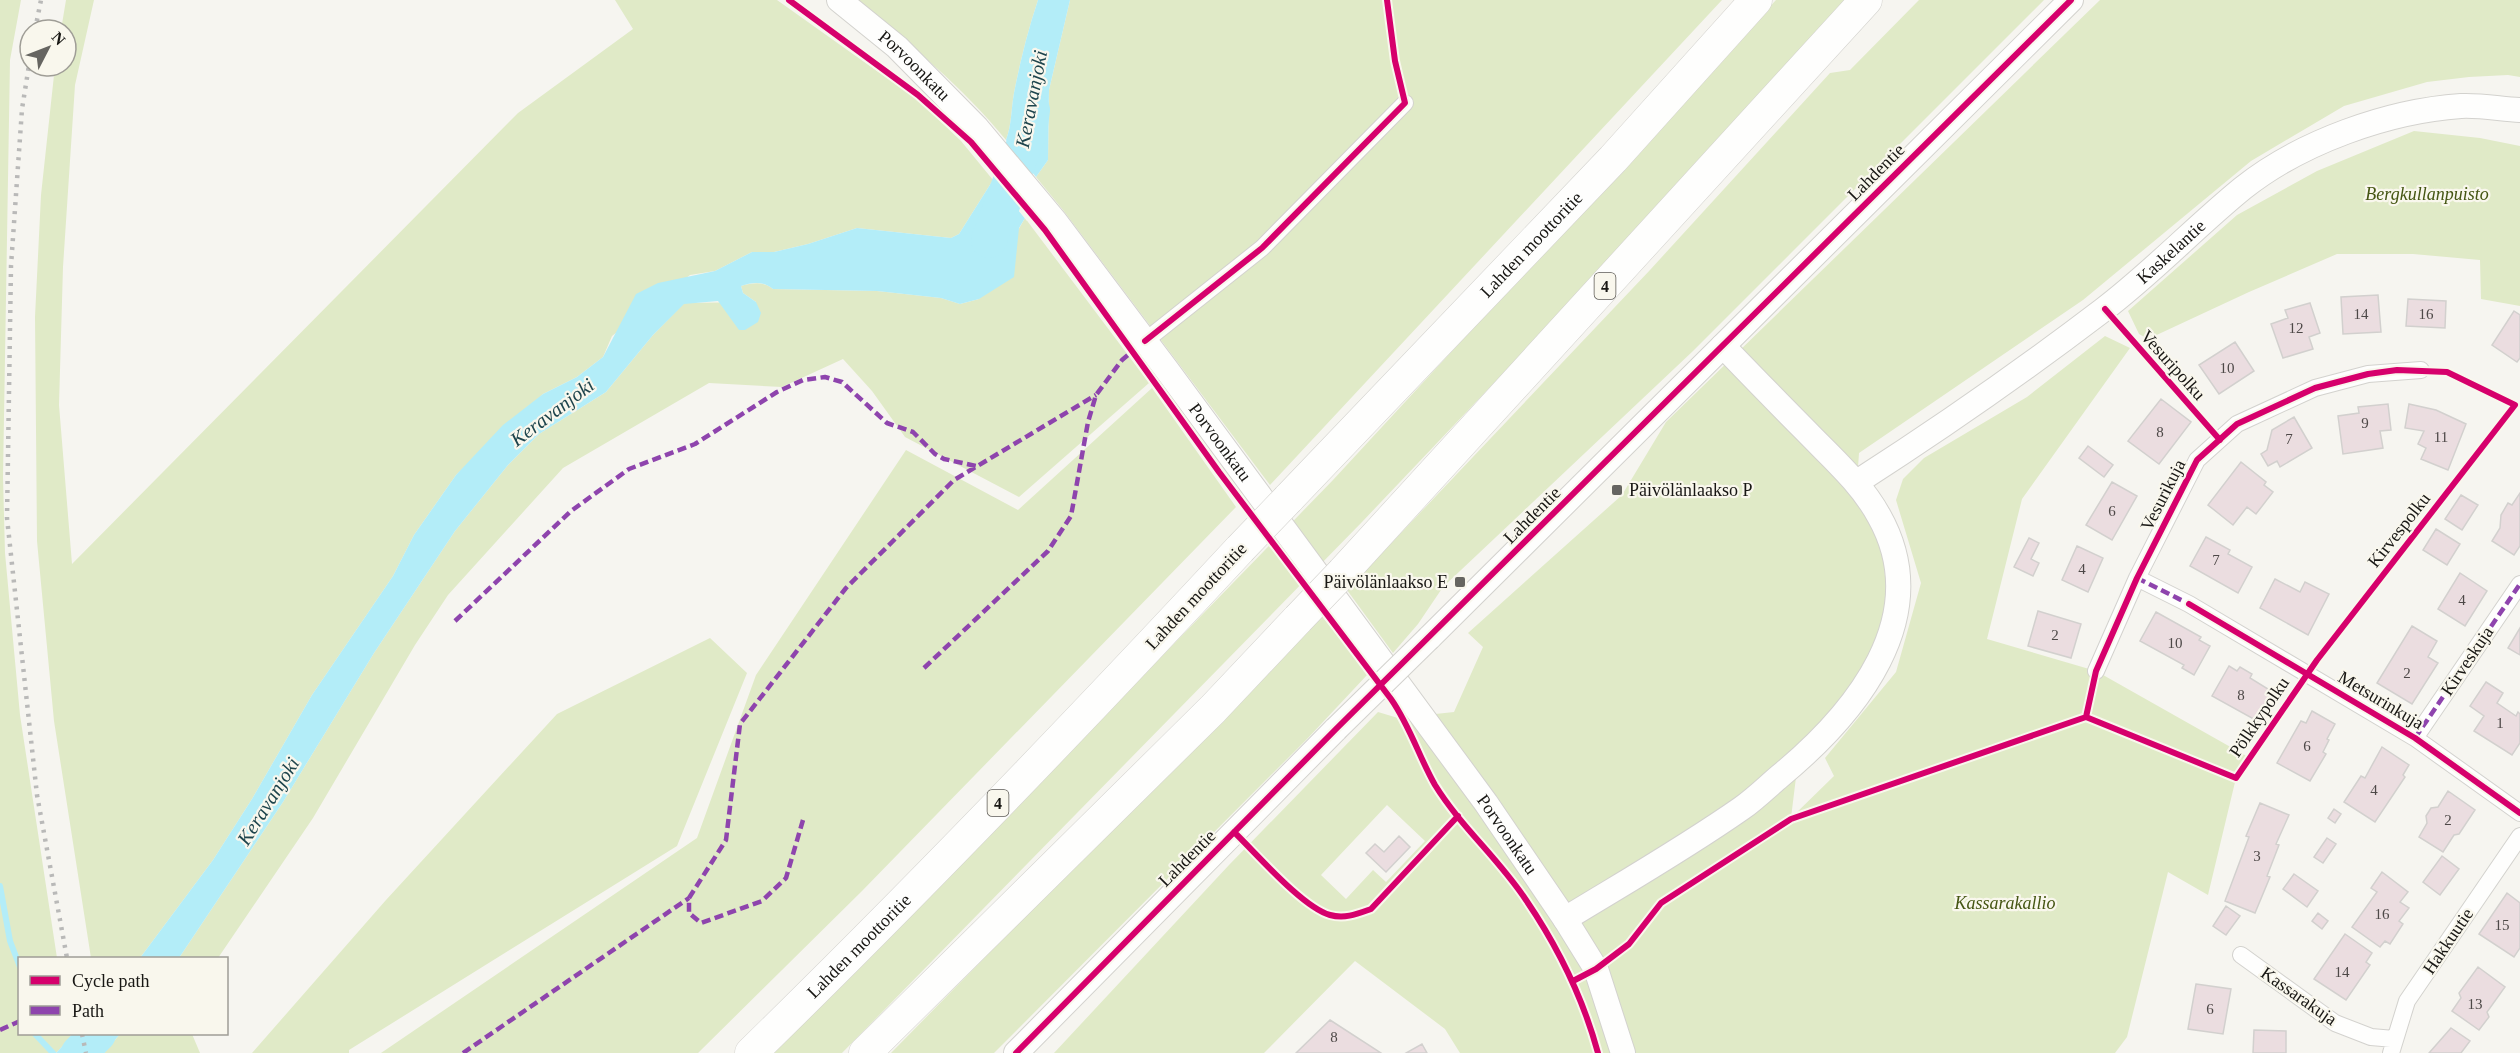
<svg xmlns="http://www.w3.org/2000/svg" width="2520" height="1053" font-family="'Times New Roman',serif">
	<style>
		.green { fill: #e0eac7; fill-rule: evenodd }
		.water { fill: #b3edf8 }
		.pier { fill: #f6f5f0 }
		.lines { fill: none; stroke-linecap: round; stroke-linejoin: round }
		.stream { stroke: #b3edf8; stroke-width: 6 }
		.river { stroke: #b3edf8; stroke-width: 36 }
		.building { fill: #ebdde0; stroke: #d2d0ce; stroke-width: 1.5 }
		.street-casing { stroke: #d3d2ce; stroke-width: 18 }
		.secondary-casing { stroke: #d3d2ce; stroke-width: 26 }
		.highway-casing { stroke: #d3d2ce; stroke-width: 33 }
		.street { stroke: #fefefd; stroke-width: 16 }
		.secondary { stroke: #fefefd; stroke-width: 24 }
		.highway { stroke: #fefefd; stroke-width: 32 }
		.rail { stroke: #b9b9b8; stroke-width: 4.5; stroke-dasharray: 3 6; stroke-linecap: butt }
		.secondary-bridge-casing { stroke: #d3d2ce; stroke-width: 26; stroke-linecap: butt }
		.highway-bridge-casing { stroke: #d3d2ce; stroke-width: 33; stroke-linecap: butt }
		.secondary-bridge { stroke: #fefefd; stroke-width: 24 }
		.highway-bridge { stroke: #fefefd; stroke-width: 32 }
		.quiet { stroke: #8e44ad; stroke-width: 4.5; stroke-dasharray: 9 4.5; stroke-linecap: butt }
		.cycleway-casing { stroke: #f9f7ed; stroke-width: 10 }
		.cycleway { stroke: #d6006c; stroke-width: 6 }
		.poi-dot { fill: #666561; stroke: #f9f7ed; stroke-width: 2 }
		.labels { text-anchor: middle; stroke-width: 4.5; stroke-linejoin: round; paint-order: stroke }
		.number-label { font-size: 15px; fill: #4d4847 }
		.shield { fill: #f9f7ed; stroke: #5c5a55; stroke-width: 1.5 }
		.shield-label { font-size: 16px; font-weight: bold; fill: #181714 }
		.street-label { font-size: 18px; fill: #181714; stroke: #f9f7ed }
		.park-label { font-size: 18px; font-style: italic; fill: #455613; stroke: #f9f7ed }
		.poi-label { font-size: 18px; fill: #181714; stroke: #f9f7ed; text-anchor: start }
		.water-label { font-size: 20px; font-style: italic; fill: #1e454d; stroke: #f9f7ed }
	</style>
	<rect width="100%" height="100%" fill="#f6f5f0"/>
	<!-- green -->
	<path class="green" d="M 0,0 L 21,0 L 10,60 L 3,477 L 5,553 L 20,715 L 57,958 L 20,958 L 20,1034 L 70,1034 L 71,1037 L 56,1053 L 0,1053 Z
		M 66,0 L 94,0 L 75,85 L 63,267 L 59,405 L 72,564 L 518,113 L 633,29 L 615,0 L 777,0 L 919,101 L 961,141 L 993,180 L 959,234 L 951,238 L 857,228 L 808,244 L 774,252 L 752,252 L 715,271 L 690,275 L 612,336 L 603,357 L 577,377 L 543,394 L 456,475 L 414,535 L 393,576 L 312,695 L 252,799 L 213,860 L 140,958 L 91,958 L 54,721 L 37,541 L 35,317 L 41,195 L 55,66 L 66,66 L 66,30 L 61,30 Z
		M 855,0 L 1038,0 C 1028,30 1020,62 1014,93 C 1011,109 1012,124 1006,140 C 963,87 908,42 855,0 Z
		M 1070,0 L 1722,0 L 1270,485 L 1063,210 L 1036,177 L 1048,160 L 1049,90 Z
		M 1776,0 L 1847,0 L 1566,307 L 1362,522 L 842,1053 L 772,1053 L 863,964 L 1333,480 Z
		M 1919,0 L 2044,0 L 1693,351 L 1443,587 L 1418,624 L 1393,653 L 1347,590 L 1650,270 L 1830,73 L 1850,70 Z
		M 2100,0 L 2520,0 L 2520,77 L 2508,75 L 2469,77 L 2427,82 L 2344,106 L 2251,161 L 2083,300 L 1859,453 L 1857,482 L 1880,517 L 1890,636 L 1798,761 L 1791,818 L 1834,776 L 1825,758 L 1896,672 L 1921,583 L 1896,500 L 1903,479 L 1924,458 L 2027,397 L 2105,336 L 2130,348 L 2022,499 L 1987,639 L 2096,671 L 2250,758 L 2236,778 L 2208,895 L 2168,872 L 2127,1037 L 2115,1053 L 1460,1053 L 1445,1029 L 1355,961 L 1264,1053 L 1054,1053 L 1229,865 L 1378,712 L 1398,718 L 1454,712 L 1483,647 L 1468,633 L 1622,495 L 1666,422 ZM 1387,805 L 1425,841 L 1386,882 L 1373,870 L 1346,899 L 1321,875 Z
		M 2414,131 L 2480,138 L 2520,146 L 2520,306 L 2481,299 L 2480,260 L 2413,254 L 2337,254 L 2249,292 L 2148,339 L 2139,334 L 2128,311 L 2237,215 L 2317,171 Z
		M 1025,218 L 1149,383 L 1019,497 L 905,437 L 872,391 L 843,359 L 782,387 L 709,383 L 563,468 L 448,595 L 415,645 L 313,818 L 218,958 L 179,958 L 283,802 L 374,653 L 455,531 L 508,465 L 539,434 L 606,392 L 653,335 L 684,303 L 756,302 L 743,293 L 741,286 C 753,283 763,281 773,289 L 877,291 L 941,298 L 960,304 L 979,299 Z
		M 1152,388 L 1236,507 L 862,891 L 698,1053 L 381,1053 L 697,838 L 756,675 L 906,450 L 1018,510 Z
		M 1321,615 L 1368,674 L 1307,739 L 994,1053 L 891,1053 Z
		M 710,638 L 747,673 L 677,846 L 349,1050 L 349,1053 L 252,1053 L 386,900 L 557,714 Z
		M 120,1034 L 192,1034 L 200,1053 L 104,1053 Z"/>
	<!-- water -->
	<path class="water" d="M 1038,0 L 1070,0 L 1049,90 L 1048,160 L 1036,177 L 1006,140 C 1012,124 1011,109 1014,93 C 1020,62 1028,30 1038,0 Z
		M 993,180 L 1025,218 L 1019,228 L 1014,277 L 979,299 L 960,304 L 941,298 L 877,291 L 773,289 C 763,281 753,282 741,286 L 743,293 L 756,302 L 761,313 L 758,322 L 745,330 L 739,330 L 718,301 L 684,304 L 653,335 L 606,392 L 539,434 L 508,465 L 455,531 L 374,653 L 283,802 L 179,958 L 140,958 L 213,860 L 252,799 L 312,695 L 393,576 L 414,535 L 456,475 L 503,425 L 543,394 L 577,377 L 603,357 L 636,294 L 658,283 L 715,271 L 752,252 L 774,252 L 808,244 L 857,228 L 951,238 L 959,234 Z
		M 96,1034 L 120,1034 L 104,1053 L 101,1053 Z
		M 71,1037 L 75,1053 L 56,1053 Z"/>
	<!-- pier -->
	<path class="pier" d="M 991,177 L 995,178 L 1027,216 L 1027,221 Z"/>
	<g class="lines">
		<!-- stream -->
		<path class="stream" d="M 0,886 L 10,941 L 20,967
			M 35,1034 L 53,1053"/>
		<!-- river -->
		<path class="river" d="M 989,240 L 1029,132 L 1032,110
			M 79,1053 L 98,1034"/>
	</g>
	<!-- building -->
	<path class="building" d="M 2378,295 L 2381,332 L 2343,334 L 2341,297 Z
		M 2408,299 L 2446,301 L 2445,328 L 2406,326 Z
		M 2310,303 L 2320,333 L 2309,337 L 2313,349 L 2283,358 L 2271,324 L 2288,318 L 2285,310 Z
		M 2514,311 L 2520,315 L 2520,358 L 2517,362 L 2492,345 Z
		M 2235,342 L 2254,371 L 2219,394 L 2199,365 Z
		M 2161,399 L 2191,422 L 2159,464 L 2128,441 Z
		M 2388,404 L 2391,430 L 2380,431 L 2383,448 L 2343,454 L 2338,416 L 2359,413 L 2358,407 Z
		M 2409,404 L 2436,410 L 2466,424 L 2448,470 L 2421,459 L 2426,448 L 2418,444 L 2424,431 L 2405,428 Z
		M 2294,417 L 2312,448 L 2280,467 L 2277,461 L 2268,466 L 2261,454 L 2267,450 L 2272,430 Z
		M 2088,446 L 2113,465 L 2104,477 L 2079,458 Z
		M 2241,462 L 2266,482 L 2264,485 L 2273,492 L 2256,514 L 2247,507 L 2233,525 L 2208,505 Z
		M 2112,482 L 2137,496 L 2112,540 L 2086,525 Z
		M 2520,493 L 2520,546 L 2514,555 L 2492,541 L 2500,528 L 2501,515 L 2508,503 L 2512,505 Z
		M 2461,495 L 2478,505 L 2462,530 L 2445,519 Z
		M 2436,529 L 2460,544 L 2447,565 L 2423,550 Z
		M 2206,537 L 2230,550 L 2228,554 L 2252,567 L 2238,593 L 2190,566 Z
		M 2029,538 L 2039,543 L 2031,559 L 2039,563 L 2033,576 L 2014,567 Z
		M 2077,546 L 2103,558 L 2088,592 L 2062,580 Z
		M 2460,573 L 2487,591 L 2465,626 L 2438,609 Z
		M 2275,579 L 2300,592 L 2305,582 L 2329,594 L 2308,635 L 2260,608 Z
		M 2038,611 L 2081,624 L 2071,658 L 2028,646 Z
		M 2156,612 L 2201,637 L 2199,640 L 2210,646 L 2194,675 L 2182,668 L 2184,665 L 2140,641 Z
		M 2412,626 L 2437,641 L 2428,657 L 2438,663 L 2412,704 L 2377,683 Z
		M 2520,628 L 2520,655 L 2508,648 Z
		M 2229,666 L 2237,671 L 2240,667 L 2252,674 L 2250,678 L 2268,689 L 2266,693 L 2272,697 L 2259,722 L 2212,696 Z
		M 2486,682 L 2503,693 L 2497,703 L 2516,716 L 2518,712 L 2520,714 L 2520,743 L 2512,755 L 2474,731 L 2484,716 L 2470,706 Z
		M 2312,711 L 2335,724 L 2327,739 L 2329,740 L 2323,752 L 2326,754 L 2310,781 L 2277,763 L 2301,721 L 2306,723 Z
		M 2382,747 L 2409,765 L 2403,775 L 2405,777 L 2375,822 L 2344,802 L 2361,776 L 2365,778 Z
		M 2448,791 L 2475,810 L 2459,834 L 2454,835 L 2443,852 L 2419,837 L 2427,823 L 2426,816 L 2431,808 L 2438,807 Z
		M 2260,803 L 2289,815 L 2276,844 L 2279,845 L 2267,876 L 2270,877 L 2255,913 L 2225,901 L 2249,837 L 2246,836 Z
		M 2334,809 L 2341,814 L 2335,823 L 2328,818 Z
		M 1399,836 L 1410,847 L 1386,872 L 1366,853 L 1375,844 L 1384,852 Z
		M 2327,838 L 2336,844 L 2323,863 L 2314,857 Z
		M 2442,856 L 2459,869 L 2440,895 L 2423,882 Z
		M 2382,872 L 2408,892 L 2400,902 L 2409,908 L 2399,921 L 2403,924 L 2390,944 L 2385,941 L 2380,947 L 2352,927 L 2377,892 L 2371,888 Z
		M 2294,874 L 2318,891 L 2307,907 L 2283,889 Z
		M 2507,893 L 2520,903 L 2520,948 L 2514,957 L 2479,934 Z
		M 2226,906 L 2240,916 L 2226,935 L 2213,926 Z
		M 2318,913 L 2328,921 L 2322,929 L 2312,921 Z
		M 2345,934 L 2372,953 L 2366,962 L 2370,965 L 2346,1000 L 2314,979 Z
		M 2478,967 L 2505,987 L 2487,1012 L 2489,1017 L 2479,1030 L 2452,1011 L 2461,998 L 2459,993 Z
		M 2196,984 L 2231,989 L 2223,1034 L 2188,1029 Z
		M 1330,1020 L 1381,1053 L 1296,1053 Z
		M 2451,1028 L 2470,1041 L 2461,1053 L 2429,1053 Z
		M 2254,1030 L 2286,1031 L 2286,1053 L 2253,1053 Z
		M 1422,1044 L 1427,1053 L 1406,1053 Z"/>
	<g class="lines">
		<!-- street casing -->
		<g class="street-casing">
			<path id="street" d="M 1145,341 L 1262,248 L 1405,103
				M 2137,578 L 2189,604 L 2415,738 L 2520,813
				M 2096,671 L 2137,578 L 2197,460 L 2237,424 L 2315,388 L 2368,374 L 2421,370
				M 2415,738 L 2520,584
				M 2241,955 L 2335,1023 L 2371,1037 L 2394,1039
				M 2391,1053 L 2407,1001 L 2520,836"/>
		</g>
		<!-- secondary casing -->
		<g class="secondary-casing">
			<g id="secondary">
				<path id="s1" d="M 839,0 L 897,47 L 977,128 L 1055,221 L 1167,370 L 1486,803 L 1565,919 L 1596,969 L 1623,1053"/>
				<path id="s2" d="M 1857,482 C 1941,428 2023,371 2103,310 C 2152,273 2195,227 2243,188 C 2301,142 2388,111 2461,106 C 2480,105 2501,109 2520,110"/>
				<path d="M 1429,638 L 2071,0"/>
				<path d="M 1565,919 C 1624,883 1685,848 1742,808 C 1755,799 1767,787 1780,776 C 1855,714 1936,617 1879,516 C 1861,483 1832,458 1806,431 C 1778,403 1750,374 1723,346"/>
				<path d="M 1016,1053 L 1336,729"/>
			</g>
		</g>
		<!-- highway casing -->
		<g class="highway-casing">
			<g id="highway">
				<path id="s3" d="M 1288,499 L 1613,159 L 1756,0"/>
				<path d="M 1343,572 L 1866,0"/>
				<path id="s4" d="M 751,1053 C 918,890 1081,720 1240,549"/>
				<path d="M 865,1053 L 1213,709 L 1298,619"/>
			</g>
		</g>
		<!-- street -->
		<use href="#street" class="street"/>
		<!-- secondary -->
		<use href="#secondary" class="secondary"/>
		<!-- highway -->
		<use href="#highway" class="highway"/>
		<!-- rail -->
		<path class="rail" d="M 35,30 L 41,0
			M 30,59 L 22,109 L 11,266 L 7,518 L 37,795 L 67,958
			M 82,1034 L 86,1053"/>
		<!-- secondary-bridge casing -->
		<g class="secondary-bridge-casing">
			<path id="secondary-bridge" d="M 1336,729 L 1429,638"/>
		</g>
		<!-- highway-bridge casing -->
		<g class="highway-bridge-casing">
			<path id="highway-bridge" d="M 1240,549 L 1288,499
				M 1298,619 L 1343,572"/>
		</g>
		<!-- secondary-bridge -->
		<use href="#secondary-bridge" class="secondary-bridge"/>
		<!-- highway-bridge -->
		<use href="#highway-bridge" class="highway-bridge"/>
		<!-- quiet -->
		<path class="quiet" d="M 2137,578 L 2189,604
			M 455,621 L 571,511 L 629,469 L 695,444 L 777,392 L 803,380 L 825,377 L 842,382 L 887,423 L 913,432 L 935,454 L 944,459 L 976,466
			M 924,668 L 1048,551 L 1071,516 L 1088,422 L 1096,395 L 1122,360 L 1135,349
			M 2415,738 L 2520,584
			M 803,820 L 786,878 L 762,901 L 701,923 L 689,913 L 689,898 L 726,840 L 740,724 L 846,588 L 954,480 L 1096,395
			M 0,1030 L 20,1021
			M 463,1053 L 689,898"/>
		<!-- cycleway casing -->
		<g class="cycleway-casing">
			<path id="cycleway" d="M 789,0 L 918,95 L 971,142 L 1045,230 L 1219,472 L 1391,699 C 1410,726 1419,757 1435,785 C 1461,827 1499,859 1526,900 C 1558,947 1583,998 1598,1053
				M 2105,309 L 2220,440
				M 1145,341 L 1262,248 L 1405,103 L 1395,61 L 1387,0
				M 2397,370 L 2447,372 L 2515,405 L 2317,660 L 2236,778 L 2086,717 L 2096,671 L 2137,578 L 2197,460 L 2237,424 L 2315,388 L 2368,374 Z
				M 2189,604 L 2415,738 L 2520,813
				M 1234,832 C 1256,853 1302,907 1330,915 C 1345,919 1357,914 1371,909 L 1458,816
				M 1573,981 L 1596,969 L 1629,944 L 1661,903 L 1791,819 L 2086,717
				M 1016,1053 L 1336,729 L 2071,0"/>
		</g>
		<!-- cycleway -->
		<use href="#cycleway" class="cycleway"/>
	</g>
	<!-- markers -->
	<g class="poi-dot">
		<rect x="1611" y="484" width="12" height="12" rx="3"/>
		<rect x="1454" y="576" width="12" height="12" rx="3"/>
	</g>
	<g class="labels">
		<!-- number labels -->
		<g class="number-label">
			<text x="2361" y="319">14</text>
			<text x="2426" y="319">16</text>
			<text x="2296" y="333">12</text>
			<text x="2227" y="373">10</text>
			<text x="2365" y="428">9</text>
			<text x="2160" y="437">8</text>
			<text x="2441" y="442">11</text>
			<text x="2289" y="444">7</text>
			<text x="2112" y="516">6</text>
			<text x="2216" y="565">7</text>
			<text x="2082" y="574">4</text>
			<text x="2462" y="605">4</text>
			<text x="2055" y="640">2</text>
			<text x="2175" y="648">10</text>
			<text x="2407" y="678">2</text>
			<text x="2241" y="700">8</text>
			<text x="2500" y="728">1</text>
			<text x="2307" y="751">6</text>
			<text x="2374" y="795">4</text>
			<text x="2448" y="825">2</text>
			<text x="2257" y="861">3</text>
			<text x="2382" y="919">16</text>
			<text x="2502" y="930">15</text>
			<text x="2342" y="977">14</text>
			<text x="2475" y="1009">13</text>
			<text x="2210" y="1014">6</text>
			<text x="1334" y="1042">8</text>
		</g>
		<!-- shield labels -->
		<g class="shield">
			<rect x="1594.5" y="273" width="21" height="26" rx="4.5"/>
			<rect x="987.5" y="790" width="21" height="26" rx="4.5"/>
		</g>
		<g class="shield-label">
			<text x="1605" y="292">4</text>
			<text x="998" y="809">4</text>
		</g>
		<!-- street labels -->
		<g class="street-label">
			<text dy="6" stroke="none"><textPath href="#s1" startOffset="100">Porvoonkatu</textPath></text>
			<text transform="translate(1876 172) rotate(-45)" y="6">Lahdentie</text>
			<text dy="6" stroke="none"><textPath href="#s3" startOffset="352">Lahden moottoritie</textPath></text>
			<text dy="6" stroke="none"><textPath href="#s2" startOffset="390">Kaskelantie</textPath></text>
			<text transform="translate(2173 365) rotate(48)" y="6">Vesuripolku</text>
			<text dy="6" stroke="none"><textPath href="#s1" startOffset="586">Porvoonkatu</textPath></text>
			<text transform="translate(2163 495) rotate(-63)" y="6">Vesurikuja</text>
			<text transform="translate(1532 515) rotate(-45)" y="6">Lahdentie</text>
			<text transform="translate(2399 530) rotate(-52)" y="6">Kirvespolku</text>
			<text transform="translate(1196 596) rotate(-47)" y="6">Lahden moottoritie</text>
			<text transform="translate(2467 661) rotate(-56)" y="6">Kirveskuja</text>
			<text transform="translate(2381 700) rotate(31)" y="6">Metsurinkuja</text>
			<text transform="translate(2259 717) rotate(-56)" y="6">Pölkkypolku</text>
			<text dy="6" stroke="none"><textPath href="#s1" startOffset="1072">Porvoonkatu</textPath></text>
			<text transform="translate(1187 858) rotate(-45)" y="6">Lahdentie</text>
			<text transform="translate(2448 941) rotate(-56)" y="6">Hakkuutie</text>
			<text dy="6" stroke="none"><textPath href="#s4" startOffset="152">Lahden moottoritie</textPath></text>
			<text transform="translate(2299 996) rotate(35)" y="6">Kassarakuja</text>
		</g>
		<!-- park labels -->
		<g class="park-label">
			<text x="2427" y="200">Bergkullanpuisto</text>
			<text x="2005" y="909">Kassarakallio</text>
		</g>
		<!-- poi labels -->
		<g class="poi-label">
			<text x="1629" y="496">Päivölänlaakso P</text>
			<text x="1448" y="588" text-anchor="end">Päivölänlaakso E</text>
		</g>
		<!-- water labels -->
		<g class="water-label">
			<text transform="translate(1031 99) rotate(-79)" y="7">Keravanjoki</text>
			<text transform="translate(552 412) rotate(-37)" y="7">Keravanjoki</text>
			<text transform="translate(268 801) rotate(-58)" y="7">Keravanjoki</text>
		</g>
	</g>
	<!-- legend -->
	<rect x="18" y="957" width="210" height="78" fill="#f9f7ed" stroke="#9f9d96" stroke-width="1.5"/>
	<rect x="30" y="976" width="30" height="9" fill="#d6006c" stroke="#9f9d96" stroke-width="1.5"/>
	<text x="72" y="987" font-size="18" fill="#181714">Cycle path</text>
	<rect x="30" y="1006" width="30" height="9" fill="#8e44ad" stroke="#9f9d96" stroke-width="1.5"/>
	<text x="72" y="1017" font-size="18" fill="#181714">Path</text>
	<!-- north arrow -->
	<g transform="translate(48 48) rotate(48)"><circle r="28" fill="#f9f7ed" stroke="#9f9d96" stroke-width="1.5"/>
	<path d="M0-4.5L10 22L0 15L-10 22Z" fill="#666561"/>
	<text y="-9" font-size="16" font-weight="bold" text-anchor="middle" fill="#181714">N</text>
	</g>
</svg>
